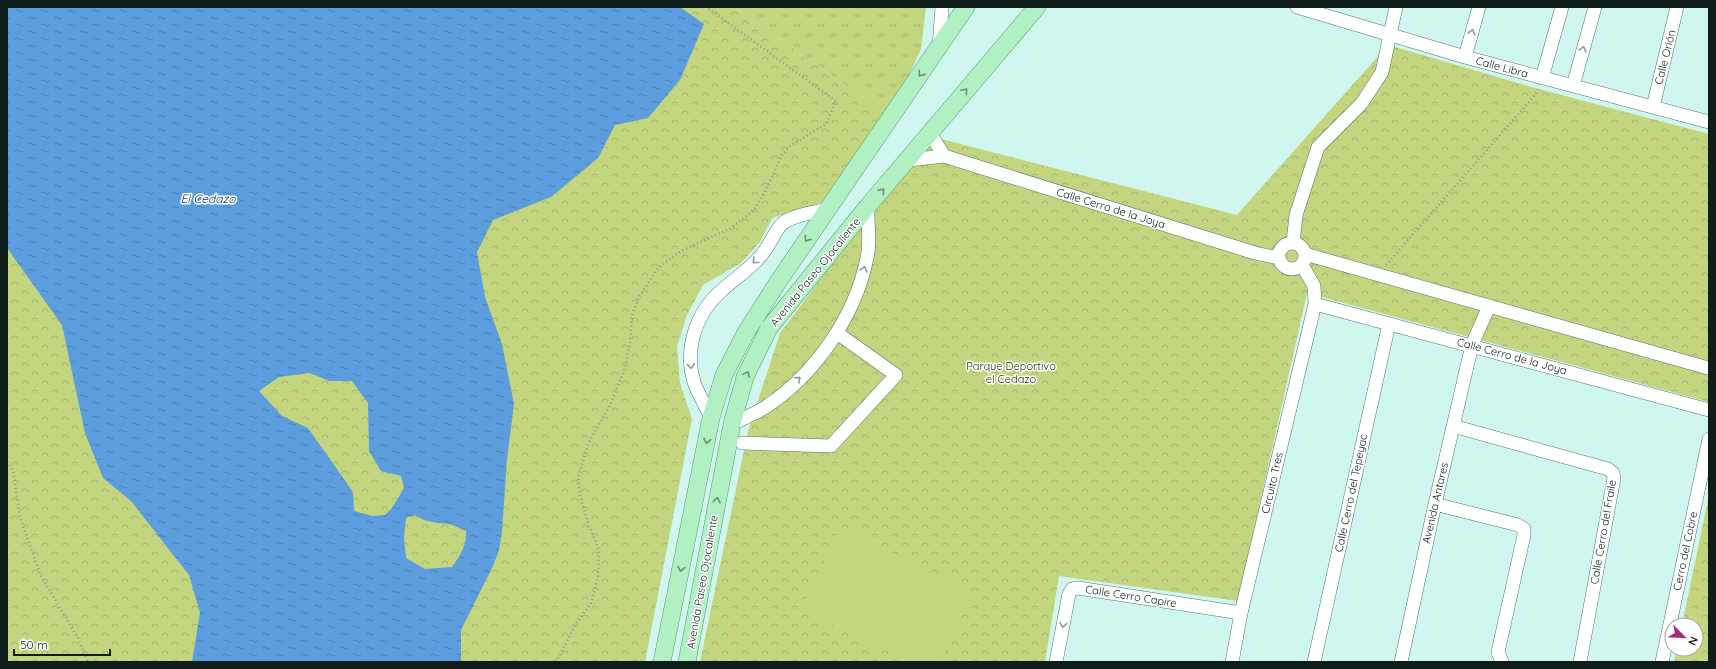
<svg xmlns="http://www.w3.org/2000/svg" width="1716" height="669" font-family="Quicksand,sans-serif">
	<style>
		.grass { fill: url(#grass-tufts) }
		.park { fill: url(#park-crowns) }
		.garden { fill: #c3d57e }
		.water { fill: url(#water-ripples); fill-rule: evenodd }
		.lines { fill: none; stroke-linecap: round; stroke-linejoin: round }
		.minor-casing { stroke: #527570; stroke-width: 14 }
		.major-casing { stroke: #569f6d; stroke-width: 18 }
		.path { stroke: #829f9a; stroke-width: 2.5; stroke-dasharray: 1 3; stroke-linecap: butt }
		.minor { stroke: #fff; stroke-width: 13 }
		.major { stroke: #b1f0c2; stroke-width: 17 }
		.oneway { stroke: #939998 }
		.oneway2 { stroke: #689176 }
		.labels { text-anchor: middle; stroke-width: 3; stroke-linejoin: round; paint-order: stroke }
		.street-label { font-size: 11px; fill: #0e1c1a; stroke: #fff }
		.park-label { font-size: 11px; fill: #272e07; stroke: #fff }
		.water-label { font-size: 12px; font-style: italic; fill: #03355e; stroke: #fff }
	</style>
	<defs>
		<pattern id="grass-tufts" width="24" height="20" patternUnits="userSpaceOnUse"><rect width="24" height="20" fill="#c3d57e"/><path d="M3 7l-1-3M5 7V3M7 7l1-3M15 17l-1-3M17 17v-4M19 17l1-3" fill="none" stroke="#a6b66c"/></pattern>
		<pattern id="park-crowns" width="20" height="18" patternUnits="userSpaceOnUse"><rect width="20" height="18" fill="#c3d57e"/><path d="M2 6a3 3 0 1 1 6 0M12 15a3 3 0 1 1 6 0" fill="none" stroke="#a6b66c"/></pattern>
		<pattern id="water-ripples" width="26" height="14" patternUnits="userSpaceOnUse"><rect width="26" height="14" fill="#5c9dde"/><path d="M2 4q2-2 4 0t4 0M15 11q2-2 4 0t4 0" fill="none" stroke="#4a7fb3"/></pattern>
	</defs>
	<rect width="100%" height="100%" fill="#d0f6f0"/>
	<!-- grass -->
	<path class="grass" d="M 735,7 L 926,7 L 921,49 L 890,117 Z"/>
	<!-- park -->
	<path class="park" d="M 7,7 L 735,7 L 890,117 L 826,201 L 772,218 L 760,242 L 741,263 L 703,285 L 687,315 L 677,346 L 680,383 L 692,419 L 645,662 L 7,662 Z
		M 1388,45 L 1539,89 L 1709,134 L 1709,402 L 1307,293 L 1238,601 L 1059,576 L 1045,662 L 700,662 L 748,431 L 780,333 L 853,236 L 937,138 L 1237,215 Z
		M 1709,495 L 1709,662 L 1674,662 L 1677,649 L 1696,649 L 1696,625 L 1682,625 Z"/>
	<!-- garden -->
	<path class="garden" d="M 841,527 L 974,592 L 940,662 L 909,662 L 801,610 Z"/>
	<!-- water -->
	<path class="water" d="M 7,7 L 680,7 L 704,24 L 680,80 L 648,118 L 615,125 L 598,158 L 551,197 L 493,220 L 477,252 L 485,297 L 502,344 L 514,404 L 507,459 L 502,532 L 499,550 L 493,566 L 461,630 L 461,662 L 192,662 L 200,613 L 189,575 L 131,501 L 103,478 L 85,433 L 62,325 L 7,248 ZM 310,373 L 329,381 L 352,381 L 368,403 L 369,451 L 381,471 L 401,476 L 404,488 L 392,508 L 385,515 L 373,516 L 354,511 L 353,492 L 308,428 L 282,416 L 259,391 L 279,377 ZM 415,515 L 424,520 L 437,523 L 450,524 L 466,531 C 467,545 460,556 452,567 L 425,569 L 406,558 L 404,537 L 406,518 Z"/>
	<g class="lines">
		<!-- minor casing -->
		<g class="minor-casing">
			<path id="minor" d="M 1297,7 L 1465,57 L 1709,122
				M 939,47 L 942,7
				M 1465,57 L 1479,7
				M 1542,78 L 1562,7
				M 1573,86 L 1595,7
				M 1653,107 L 1677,7
				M 930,133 L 944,156
				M 909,160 L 944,156 L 1255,253 L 1279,258
				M1279 256a13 13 0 1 1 26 0a13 13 0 1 1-26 0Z
				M 1293,243 L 1296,215 L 1318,147 L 1362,103 L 1382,72 L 1396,7
				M 1305,254 L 1708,368
				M 1315,304 L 1709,410
				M 711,418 C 706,406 698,394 694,382 C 684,349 696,313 721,291 C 733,280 747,271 758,259 C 768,249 772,237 780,226 C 787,216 816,212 828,209
				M 732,424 C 742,419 754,414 764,408 C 815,375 855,317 867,258 C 871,241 867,223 868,206
				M 1453,426 L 1608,469 L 1613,473 L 1614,478 L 1580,662
				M 742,443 L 831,446 L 896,375 L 837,333
				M 1435,504 L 1518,525 L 1524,529 L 1524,535 L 1498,652 L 1502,662
				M 1056,662 L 1069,594 L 1072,589 L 1078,588 L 1241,613
				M 1232,662 L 1241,613 L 1315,304 L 1314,286 L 1302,265
				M 1314,662 L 1389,324
				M 1401,662 L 1435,504 L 1472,345 L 1489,306
				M 1662,662 L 1709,439"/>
		</g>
		<!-- major casing -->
		<g class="major-casing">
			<path id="major" d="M 662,662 L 711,418 L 724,375 L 745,334 L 778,282 L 966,7
				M 687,662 L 732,424 L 745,377 L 769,328 L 868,206 L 1037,7"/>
		</g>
		<!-- path -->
		<path class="path" d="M 1386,265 L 1536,94 L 1538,89
			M 7,462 L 13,470 L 20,517 L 40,574 L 78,638 L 88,662
			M 556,662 L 576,624 L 591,603 L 598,577 L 599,550 L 588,523 L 580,495 L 578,478 L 588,444 L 610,405 L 624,371 L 630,344 L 632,315 L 639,297 L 658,268 L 681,251 L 731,228 L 754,210 L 767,188 L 782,155 L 790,146 L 826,124 L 836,101 L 706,7"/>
		<!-- minor -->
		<use href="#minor" class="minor"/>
		<!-- major -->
		<use href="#major" class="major"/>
	</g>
	<!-- one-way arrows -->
	<defs><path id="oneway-chevron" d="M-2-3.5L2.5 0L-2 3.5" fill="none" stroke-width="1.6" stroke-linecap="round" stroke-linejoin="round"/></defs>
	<g class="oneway">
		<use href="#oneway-chevron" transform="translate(1472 32) rotate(-75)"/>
		<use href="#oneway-chevron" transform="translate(1583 49) rotate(-75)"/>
		<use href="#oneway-chevron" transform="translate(755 261) rotate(137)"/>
		<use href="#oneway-chevron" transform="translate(864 269) rotate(-74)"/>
		<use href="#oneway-chevron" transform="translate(691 366) rotate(84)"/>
		<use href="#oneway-chevron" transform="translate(798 379) rotate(-42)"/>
		<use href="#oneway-chevron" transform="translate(1063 625) rotate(101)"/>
	</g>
	<g class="oneway2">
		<use href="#oneway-chevron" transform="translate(921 74) rotate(125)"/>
		<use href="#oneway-chevron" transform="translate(965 91) rotate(-50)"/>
		<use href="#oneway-chevron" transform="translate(882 191) rotate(-49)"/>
		<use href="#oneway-chevron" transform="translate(807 239) rotate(124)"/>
		<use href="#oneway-chevron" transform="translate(747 374) rotate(-66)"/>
		<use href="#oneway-chevron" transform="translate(707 441) rotate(101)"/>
		<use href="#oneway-chevron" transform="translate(717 500) rotate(-80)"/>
		<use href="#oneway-chevron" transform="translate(681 569) rotate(101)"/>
	</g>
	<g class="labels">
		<!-- street labels -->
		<g class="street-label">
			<text transform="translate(1665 57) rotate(-76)" y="4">Calle Orión</text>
			<text transform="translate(1502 67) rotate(15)" y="4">Calle Libra</text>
			<text transform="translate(1111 208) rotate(17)" y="4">Calle Cerro de la Joya</text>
			<text transform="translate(815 272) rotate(-51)" y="4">Avenida Paseo Ojocaliente</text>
			<text transform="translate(1512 356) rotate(15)" y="4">Calle Cerro de la Joya</text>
			<text transform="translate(1272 483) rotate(-77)" y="4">Circuito Tres</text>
			<text transform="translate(1351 493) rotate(-78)" y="4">Calle Cerro del Tepeyac</text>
			<text transform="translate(1435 503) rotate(-77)" y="4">Avenida Antares</text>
			<text transform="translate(1603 532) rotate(-80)" y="4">Calle Cerro del Fraile</text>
			<text transform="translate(1685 551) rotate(-78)" y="4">Cerro del Cobre</text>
			<text transform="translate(702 582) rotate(-80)" y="4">Avenida Paseo Ojocaliente</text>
			<text transform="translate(1131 596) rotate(9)" y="4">Calle Cerro Capire</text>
		</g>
		<!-- park labels -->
		<g class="park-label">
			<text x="1011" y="370">Parque Deportivo<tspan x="1011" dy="13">el Cedazo</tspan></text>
		</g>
		<!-- water labels -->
		<g class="water-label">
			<text x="208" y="203">El Cedazo</text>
		</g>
	</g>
	<!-- border -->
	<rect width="1716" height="669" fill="none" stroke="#0e1c1a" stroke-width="16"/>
	<!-- north arrow -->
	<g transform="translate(1684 637) rotate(114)"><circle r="19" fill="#ffffff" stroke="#9fa4a3"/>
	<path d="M0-3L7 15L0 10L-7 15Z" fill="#ab2977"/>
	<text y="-6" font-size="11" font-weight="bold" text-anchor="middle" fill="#0e1c1a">N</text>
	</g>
	<!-- scale -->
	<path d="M14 649v6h96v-6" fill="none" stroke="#0e1c1a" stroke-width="2"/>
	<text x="20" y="649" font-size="12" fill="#0e1c1a" stroke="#ffffff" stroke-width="3" paint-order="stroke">50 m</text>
</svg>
